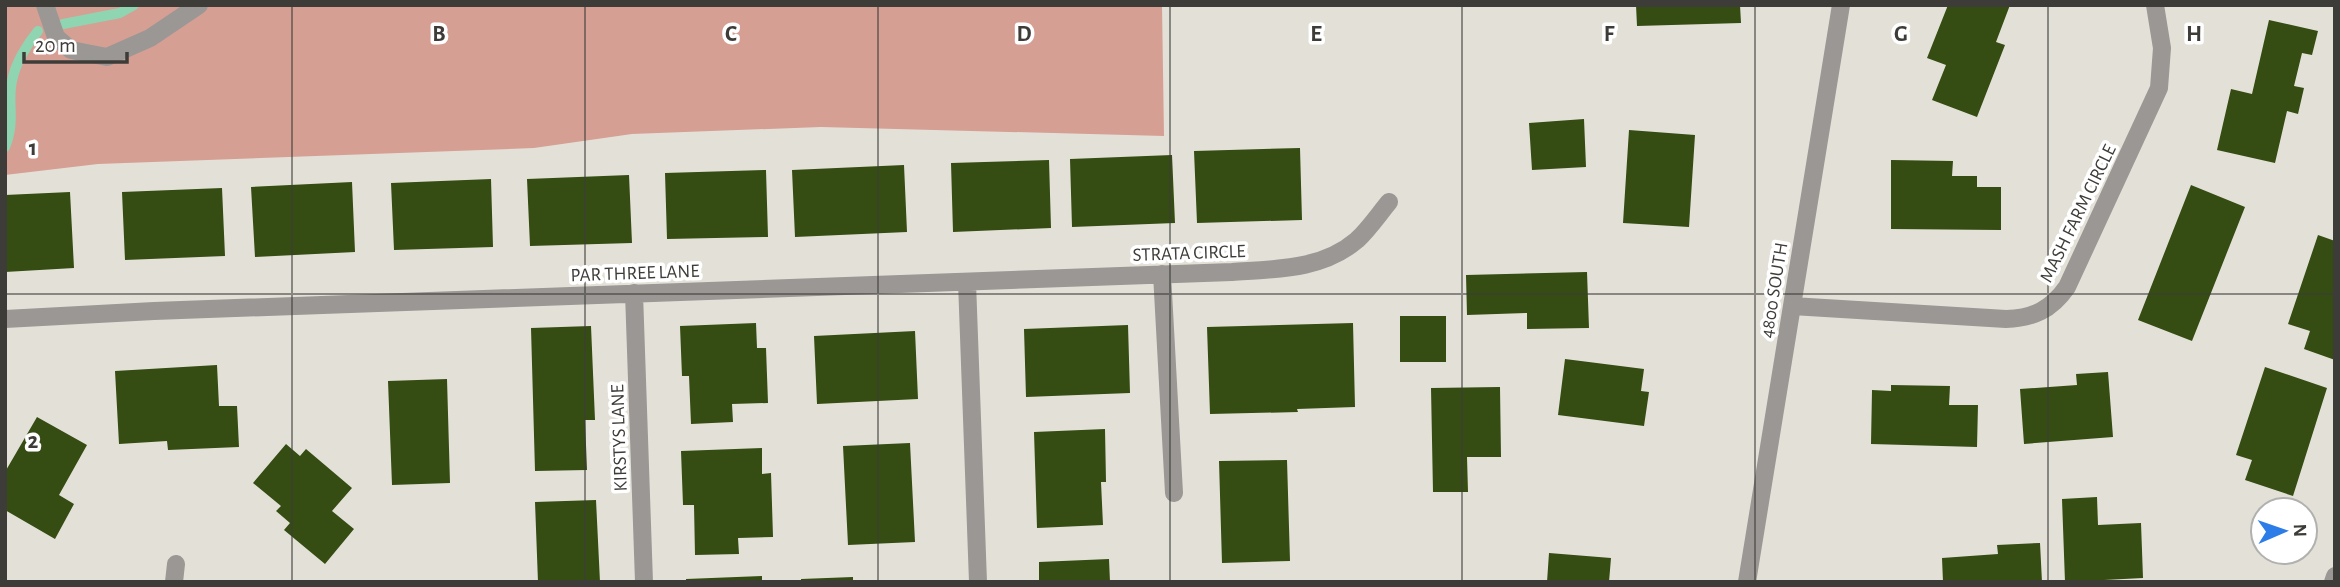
<svg xmlns="http://www.w3.org/2000/svg" width="2340" height="587" font-family="'Alegreya Sans',sans-serif">
	<style>
		.green { fill: #d69f94 }
		.lines { fill: none; stroke-linecap: round; stroke-linejoin: round }
		.stream { stroke: #90d5b1; stroke-width: 10 }
		.building { fill: #354c12 }
		.minor { stroke: #9b9795; stroke-width: 18 }
		.grid { fill: none; stroke: #3d3c38; stroke-width: 2; stroke-opacity: 0.55 }
		.labels { text-anchor: middle; stroke-width: 7; stroke-linejoin: round; paint-order: stroke }
		.street-label { font-size: 19px; fill: #3d3c38; stroke: #fff }
		.grid-label { font-size: 23px; text-anchor: middle; font-weight: bold; fill: #3d3c38; stroke: #fff; stroke-width: 7; stroke-linejoin: round; paint-order: stroke }
	</style>
	<rect width="100%" height="100%" fill="#e3e1d7"/>
	<!-- green -->
	<path class="green" d="M 5,5 L 1162,5 L 1164,136 L 821,127 L 632,134 L 534,148 L 98,164 L 5,175 Z"/>
	<g class="lines">
		<!-- stream -->
		<path class="stream" d="M 63,24 L 120,13 L 134,5
			M 5,147 C 16,121 7,103 12,81 C 15,64 27,44 38,31"/>
	</g>
	<!-- building -->
	<path class="building" d="M 1636,5 L 1740,5 L 1741,23 L 1637,26 Z
		M 1948,5 L 2010,5 L 1996,42 L 2005,45 L 1977,117 L 1932,100 L 1946,65 L 1927,58 Z
		M 2269,20 L 2318,31 L 2312,55 L 2302,53 L 2294,86 L 2304,88 L 2298,114 L 2287,111 L 2275,163 L 2217,150 L 2231,89 L 2252,94 Z
		M 1584,119 L 1586,167 L 1532,170 L 1529,123 Z
		M 1629,130 L 1695,135 L 1689,227 L 1623,223 Z
		M 1300,148 L 1302,220 L 1197,223 L 1194,151 Z
		M 1172,155 L 1175,223 L 1072,227 L 1070,159 Z
		M 1049,160 L 1051,228 L 953,232 L 951,163 Z
		M 1891,160 L 1953,161 L 1952,176 L 1977,176 L 1977,187 L 2001,187 L 2001,230 L 1891,229 Z
		M 904,165 L 907,232 L 795,237 L 792,170 Z
		M 766,170 L 768,237 L 667,239 L 665,173 Z
		M 629,175 L 632,243 L 530,246 L 527,179 Z
		M 491,179 L 493,247 L 394,250 L 391,183 Z
		M 352,182 L 355,252 L 255,257 L 251,187 Z
		M 2191,185 L 2245,207 L 2192,341 L 2138,320 Z
		M 222,188 L 225,256 L 125,260 L 122,192 Z
		M 70,192 L 74,268 L 5,272 L 5,195 Z
		M 2318,235 L 2335,241 L 2335,360 L 2304,349 L 2310,331 L 2288,324 Z
		M 1587,272 L 1589,328 L 1527,329 L 1527,313 L 1467,315 L 1466,275 Z
		M 1400,316 L 1446,316 L 1446,362 L 1400,362 Z
		M 756,323 L 757,348 L 766,348 L 768,403 L 732,404 L 733,422 L 691,424 L 689,376 L 682,376 L 680,326 Z
		M 1353,323 L 1355,407 L 1297,409 L 1298,412 L 1210,414 L 1207,327 Z
		M 1128,325 L 1130,393 L 1026,397 L 1024,329 Z
		M 591,326 L 595,420 L 585,420 L 587,470 L 535,471 L 531,328 Z
		M 915,331 L 918,399 L 817,404 L 814,336 Z
		M 1565,359 L 1644,369 L 1641,391 L 1649,392 L 1644,426 L 1558,415 Z
		M 217,365 L 219,406 L 237,406 L 239,447 L 168,450 L 167,441 L 119,444 L 115,371 Z
		M 2265,367 L 2327,388 L 2293,496 L 2245,480 L 2252,460 L 2236,455 Z
		M 2108,372 L 2113,437 L 2024,444 L 2020,389 L 2077,385 L 2076,374 Z
		M 447,379 L 450,483 L 392,485 L 388,381 Z
		M 1891,385 L 1950,386 L 1949,405 L 1978,405 L 1977,447 L 1871,444 L 1872,390 L 1891,391 Z
		M 1500,387 L 1501,457 L 1467,457 L 1468,492 L 1433,492 L 1431,388 Z
		M 37,417 L 87,445 L 59,495 L 74,504 L 55,539 L 5,510 L 5,472 Z
		M 1105,429 L 1106,482 L 1101,482 L 1103,525 L 1037,528 L 1034,432 Z
		M 910,443 L 915,542 L 848,545 L 843,446 Z
		M 286,444 L 300,456 L 306,449 L 352,488 L 332,511 L 354,529 L 325,564 L 284,530 L 290,523 L 276,511 L 281,506 L 253,483 Z
		M 762,448 L 762,474 L 771,473 L 773,537 L 738,538 L 739,554 L 695,555 L 694,505 L 683,505 L 681,451 Z
		M 1287,460 L 1290,561 L 1222,563 L 1219,461 Z
		M 2097,497 L 2098,525 L 2141,523 L 2143,578 L 2065,582 L 2062,499 Z
		M 596,500 L 600,582 L 538,582 L 535,502 Z
		M 2040,543 L 2042,582 L 1943,582 L 1942,558 L 1998,554 L 1997,545 Z
		M 1549,553 L 1611,558 L 1609,582 L 1547,582 Z
		M 1109,559 L 1110,582 L 1039,582 L 1039,562 Z
		M 762,576 L 762,582 L 686,582 L 686,579 Z
		M 853,577 L 853,582 L 801,582 L 801,579 Z"/>
	<g class="lines">
		<!-- minor -->
		<path class="minor" d="M 45,5 L 56,37 L 71,50 L 107,57 L 150,38 L 199,5
			M 1162,274 L 1174,493
			M 967,282 L 978,582
			M 634,293 L 644,582
			M 1792,306 L 2006,319 C 2033,318 2051,310 2067,287 L 2159,88 L 2162,48 L 2155,5
			M 5,319 L 154,311 L 1232,272 C 1276,269 1322,270 1357,240 C 1369,229 1379,214 1389,202
			M 174,582 L 176,564
			M 1747,582 L 1841,5
			M 2333,582 L 2335,576"/>
	</g>
	<!-- grid -->
	<path class="grid" d="M 292,5 L 292,582M 585,5 L 585,582M 878,5 L 878,582M 1170,5 L 1170,582M 1462,5 L 1462,582M 1755,5 L 1755,582M 2048,5 L 2048,582M 5,294 L 2335,294"/>
	<g class="labels">
		<!-- street labels -->
		<g class="street-label">
			<text transform="translate(2077 213) rotate(-64)" y="7">MASH FARM CIRCLE</text>
			<text transform="translate(1189 252) rotate(-2)" y="7">STRATA CIRCLE</text>
			<text transform="translate(635 272) rotate(-2)" y="7">PAR THREE LANE</text>
			<text transform="translate(1773 290) rotate(-81)" y="7">4800 SOUTH</text>
			<text transform="translate(618 438) rotate(-92)" y="7">KIRSTYS LANE</text>
		</g>
	</g>
	<g class="grid-label">
		<text x="439" y="41">B</text>
		<text x="731" y="41">C</text>
		<text x="1024" y="41">D</text>
		<text x="1316" y="41">E</text>
		<text x="1609" y="41">F</text>
		<text x="1901" y="41">G</text>
		<text x="2194" y="41">H</text>
		<text x="33" y="155">1</text>
		<text x="33" y="448">2</text>
	</g>
	<!-- border -->
	<rect width="2340" height="587" fill="none" stroke="#3d3c38" stroke-width="14"/>
	<!-- north arrow -->
	<g transform="translate(2284 531) rotate(88)"><circle r="33" fill="#ffffff" stroke="#b1b1af" stroke-width="2"/>
	<path d="M0-5L12 26L0 18L-12 26Z" fill="#2c7de8"/>
	<text y="-10" font-size="19" font-weight="bold" text-anchor="middle" fill="#3d3c38">N</text>
	</g>
	<!-- scale -->
	<path d="M24 52v10h103v-10" fill="none" stroke="#3d3c38" stroke-width="3.5"/>
	<text x="35" y="52" font-size="21" fill="#3d3c38" stroke="#ffffff" stroke-width="5" paint-order="stroke">20 m</text>
</svg>
